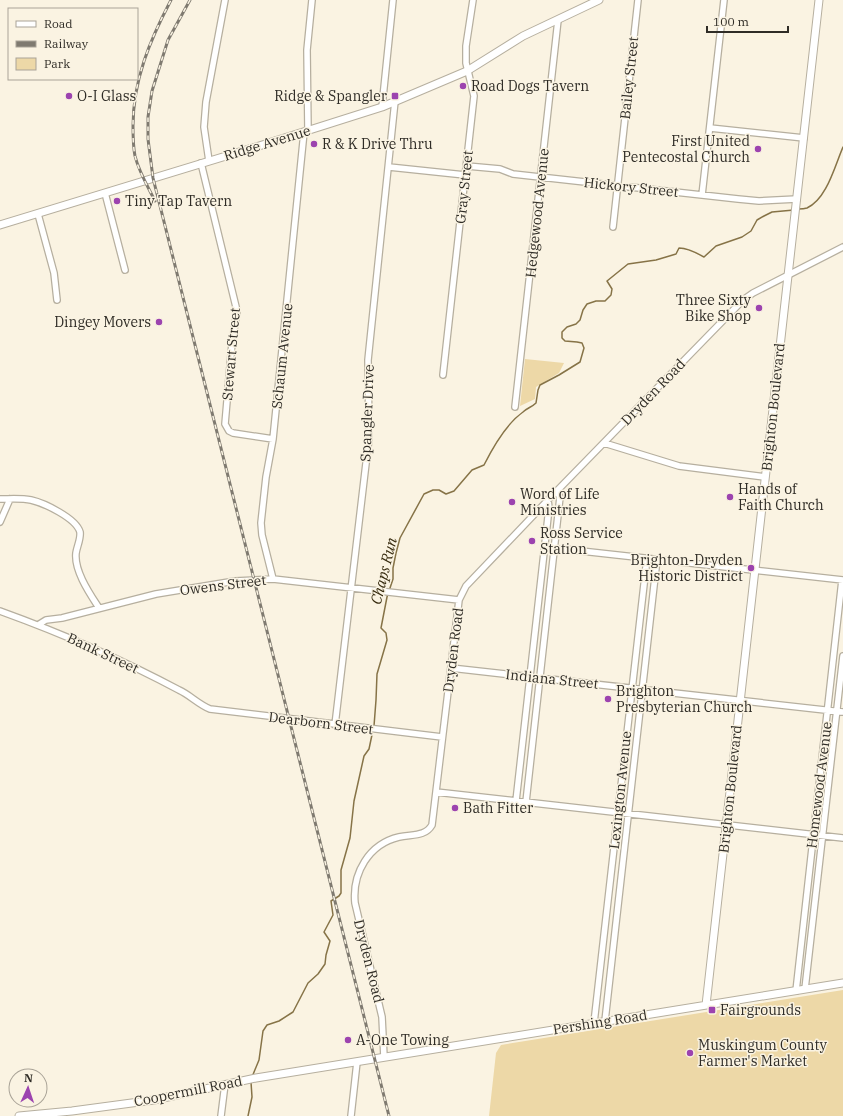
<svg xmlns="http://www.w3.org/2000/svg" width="843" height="1116" font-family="'IBM Plex Serif',serif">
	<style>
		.green { fill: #edd8a7 }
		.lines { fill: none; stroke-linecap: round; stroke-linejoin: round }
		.stream { stroke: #867347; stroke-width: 1.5 }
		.minor-casing { stroke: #b6af9f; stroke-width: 8 }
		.tertiary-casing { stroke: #b6af9f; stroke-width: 9 }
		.minor { stroke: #fff; stroke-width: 5.5 }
		.tertiary { stroke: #fff; stroke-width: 7 }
		.rail-casing { stroke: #7f7a70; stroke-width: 3 }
		.rail { stroke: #faf3e2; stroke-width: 1.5; stroke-dasharray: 4.5; stroke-linecap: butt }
		.poi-dot { fill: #9c43af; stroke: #faf3e2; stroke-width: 1.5 }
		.labels { text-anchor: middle; stroke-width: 3; stroke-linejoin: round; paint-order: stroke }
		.street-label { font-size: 14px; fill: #2f2c26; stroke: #faf3e2 }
		.poi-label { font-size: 14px; fill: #2f2c26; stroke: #faf3e2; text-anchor: start }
		.water-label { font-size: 15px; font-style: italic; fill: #362a0e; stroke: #faf3e2 }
	</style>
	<rect width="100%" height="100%" fill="#faf3e2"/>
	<!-- green -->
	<path class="green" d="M 525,359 L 564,363 L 559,373 L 536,387 L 535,399 L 520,406 Z
		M 843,990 L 843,1116 L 489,1116 L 496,1053 L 501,1045 Z"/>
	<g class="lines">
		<!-- stream -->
		<path class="stream" d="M 798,209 C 800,209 804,209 807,208 C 827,199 835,165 843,147
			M 374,726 L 376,700 L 377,674 L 387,640 L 386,633 L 381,628 L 387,597 L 393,579 L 393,568 L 396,553 L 400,538 L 424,494 L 433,490 L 439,490 L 446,494 L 454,491 L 472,470 L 484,465 C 493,447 506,424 523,412 C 527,408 532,407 536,403 L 538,390 L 540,385 L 559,375 L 580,362 L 584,348 L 582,343 L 577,342 L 565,341 L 562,338 L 562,332 L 567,327 L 576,324 L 580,320 L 583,310 L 587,304 L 596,301 L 605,301 L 611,295 L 612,289 L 607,281 L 628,264 L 656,260 L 676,254 L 679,248 C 688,248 697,253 704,257 L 716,246 L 742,237 L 751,231 L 757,220 L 764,216 L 772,212 L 794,210
			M 252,1077 L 259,1060 L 263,1031 L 267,1025 L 279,1021 L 293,1012 L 308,983 L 318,974 L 325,964 L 326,955 L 330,941 L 324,932 L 333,915 L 331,901 L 339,896 L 341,893 L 341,870 L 350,838 L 354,801 L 364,756 L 369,749 L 373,730
			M 248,1116 L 252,1097 L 251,1082"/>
		<!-- minor casing -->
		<g class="minor-casing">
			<path id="minor" d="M 382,107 L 393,0
				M 710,128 L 804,138
				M 308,131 L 307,50 L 312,0
				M 209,161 L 204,127 L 206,102 L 225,0
				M 201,163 L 237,311 L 232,343 L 225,424 L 229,431 L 233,433 L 273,439
				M 467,166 L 500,169 L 513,174 L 738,199 L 759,201 L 797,199
				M 389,167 L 465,175
				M 105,193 L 125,270
				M 702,195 L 724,0
				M 38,214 L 54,273 L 57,300
				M 613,227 L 638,0
				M 443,375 L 474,96 L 466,63 L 466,46 L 473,0
				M 515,407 L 558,20
				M 604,443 L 679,466 L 765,477
				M 0,499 C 10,499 21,498 31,500 C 44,503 76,518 80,532 C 81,539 77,546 76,553 C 74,571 90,594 99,608
				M 0,522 L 10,499
				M 545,547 L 843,580
				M 273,579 L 262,535 L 261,523 L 266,477 L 273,439 L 304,132
				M 0,611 C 61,633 121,659 179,690 C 190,695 198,704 210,709 L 442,737
				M 38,625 L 46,620 L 62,618 L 156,594 L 235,581 L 273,579 L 459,600
				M 451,668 L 843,712
				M 335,725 L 369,438 L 368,360 L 395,101
				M 436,792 L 843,838
				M 516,801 L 549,508 L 548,500
				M 526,802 L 560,497 L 556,491
				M 805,989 L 843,656
				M 796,991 L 842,580
				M 605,1021 L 657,559
				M 594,1023 L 647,558
				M 384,1057 L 382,1017 L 355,903 C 352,873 369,844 399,837 C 412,834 425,837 432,825 L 459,600 L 466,586 L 548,500 L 743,300 L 753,293 L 843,247
				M 221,1116 L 225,1084
				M 351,1116 L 357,1062"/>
		</g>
		<!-- tertiary casing -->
		<g class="tertiary-casing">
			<path id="tertiary" d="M 0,225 L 259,146 L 382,107 L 467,71 L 523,36 L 599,0
				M 706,1005 L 819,0
				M 19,1116 L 72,1111 L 154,1100 L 256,1078 L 843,983"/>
		</g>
		<!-- minor -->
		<use href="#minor" class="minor"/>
		<!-- tertiary -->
		<use href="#tertiary" class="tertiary"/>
		<!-- rail casing -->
		<g class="rail-casing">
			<path id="rail" d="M 190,0 L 168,40 L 152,91 L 148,117 L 148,139 L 153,178 L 389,1116
				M 155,201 C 148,187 139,172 135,156 C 133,146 133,136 133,126 C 133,80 150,40 171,0"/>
		</g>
		<!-- rail -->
		<use href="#rail" class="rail"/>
	</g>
	<!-- markers -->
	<g class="poi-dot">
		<circle cx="463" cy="86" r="4"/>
		<circle cx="69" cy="96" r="4"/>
		<rect x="391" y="92" width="8" height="8" rx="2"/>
		<circle cx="314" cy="144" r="4"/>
		<circle cx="758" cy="149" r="4"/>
		<circle cx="117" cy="201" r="4"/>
		<circle cx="759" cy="308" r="4"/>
		<circle cx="159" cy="322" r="4"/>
		<circle cx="730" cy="497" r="4"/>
		<circle cx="512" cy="502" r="4"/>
		<circle cx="532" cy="541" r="4"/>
		<circle cx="751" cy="568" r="4"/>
		<circle cx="608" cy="699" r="4"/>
		<circle cx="455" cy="808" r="4"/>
		<rect x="708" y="1006" width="8" height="8" rx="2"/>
		<circle cx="348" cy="1040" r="4"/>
		<circle cx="690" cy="1053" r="4"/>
	</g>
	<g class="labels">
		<!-- street labels -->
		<g class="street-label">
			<text transform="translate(629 78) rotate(-84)" y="5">Bailey Street</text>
			<text transform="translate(267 143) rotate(-17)" y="5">Ridge Avenue</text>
			<text transform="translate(464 187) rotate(-84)" y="5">Gray Street</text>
			<text transform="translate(631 187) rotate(6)" y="5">Hickory Street</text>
			<text transform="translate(537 213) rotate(-84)" y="5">Hedgewood Avenue</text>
			<text transform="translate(231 354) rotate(-85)" y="5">Stewart Street</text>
			<text transform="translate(282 356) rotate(-84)" y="5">Schaum Avenue</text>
			<text transform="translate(653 392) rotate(-46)" y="5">Dryden Road</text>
			<text transform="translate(773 407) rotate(-84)" y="5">Brighton Boulevard</text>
			<text transform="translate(367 413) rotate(-88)" y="5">Spangler Drive</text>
			<text transform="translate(223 585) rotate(-7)" y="5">Owens Street</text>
			<text transform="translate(453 650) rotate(-83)" y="5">Dryden Road</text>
			<text transform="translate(103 653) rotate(25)" y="5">Bank Street</text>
			<text transform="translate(552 679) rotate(6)" y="5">Indiana Street</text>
			<text transform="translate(321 723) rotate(7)" y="5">Dearborn Street</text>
			<text transform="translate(819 785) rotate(-83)" y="5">Homewood Avenue</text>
			<text transform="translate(730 789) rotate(-84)" y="5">Brighton Boulevard</text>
			<text transform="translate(620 790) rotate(-84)" y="5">Lexington Avenue</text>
			<text transform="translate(369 961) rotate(76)" y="5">Dryden Road</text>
			<text transform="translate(600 1022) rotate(-9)" y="5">Pershing Road</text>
			<text transform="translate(188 1091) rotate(-11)" y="5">Coopermill Road</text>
		</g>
		<!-- poi labels -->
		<g class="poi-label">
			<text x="471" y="91">Road Dogs Tavern</text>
			<text x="77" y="101">O-I Glass</text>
			<text x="387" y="101" text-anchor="end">Ridge &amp; Spangler</text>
			<text x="750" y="146" text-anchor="end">First United<tspan x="750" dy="16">Pentecostal Church</tspan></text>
			<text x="322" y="149">R &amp; K Drive Thru</text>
			<text x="125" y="206">Tiny Tap Tavern</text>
			<text x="751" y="305" text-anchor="end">Three Sixty<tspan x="751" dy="16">Bike Shop</tspan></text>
			<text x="151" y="327" text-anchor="end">Dingey Movers</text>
			<text x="738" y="494">Hands of<tspan x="738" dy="16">Faith Church</tspan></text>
			<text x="520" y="499">Word of Life<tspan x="520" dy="16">Ministries</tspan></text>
			<text x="540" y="538">Ross Service<tspan x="540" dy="16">Station</tspan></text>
			<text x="743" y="565" text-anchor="end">Brighton-Dryden<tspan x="743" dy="16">Historic District</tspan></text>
			<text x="616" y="696">Brighton<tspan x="616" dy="16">Presbyterian Church</tspan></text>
			<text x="463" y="813">Bath Fitter</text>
			<text x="720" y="1015">Fairgrounds</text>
			<text x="356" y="1045">A-One Towing</text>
			<text x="698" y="1050">Muskingum County<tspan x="698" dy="16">Farmer's Market</tspan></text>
		</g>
		<!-- water labels -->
		<g class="water-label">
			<text transform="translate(384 571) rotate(-76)" y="5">Chaps Run</text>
		</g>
	</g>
	<!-- legend -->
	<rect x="8" y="8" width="130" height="72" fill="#faf3e2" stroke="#a9a397"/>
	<rect x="16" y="21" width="20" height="6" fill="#ffffff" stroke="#a9a397"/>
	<text x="44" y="28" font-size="12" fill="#2f2c26">Road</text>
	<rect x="16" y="41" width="20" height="6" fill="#7f7a70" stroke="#a9a397"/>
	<text x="44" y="48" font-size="12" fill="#2f2c26">Railway</text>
	<rect x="16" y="58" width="20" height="12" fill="#edd8a7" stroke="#a9a397"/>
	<text x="44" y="68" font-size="12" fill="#2f2c26">Park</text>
	<!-- north arrow -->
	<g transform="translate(28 1088) rotate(3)"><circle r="19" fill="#faf3e2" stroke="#a9a397"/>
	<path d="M0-3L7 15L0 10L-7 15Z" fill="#9c43af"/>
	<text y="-6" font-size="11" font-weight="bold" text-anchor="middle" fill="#2f2c26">N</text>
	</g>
	<!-- scale -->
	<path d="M707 26v6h81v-6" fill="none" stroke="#2f2c26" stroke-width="2"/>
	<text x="713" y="26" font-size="12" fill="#2f2c26" stroke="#faf3e2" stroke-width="3" paint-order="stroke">100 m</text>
</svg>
